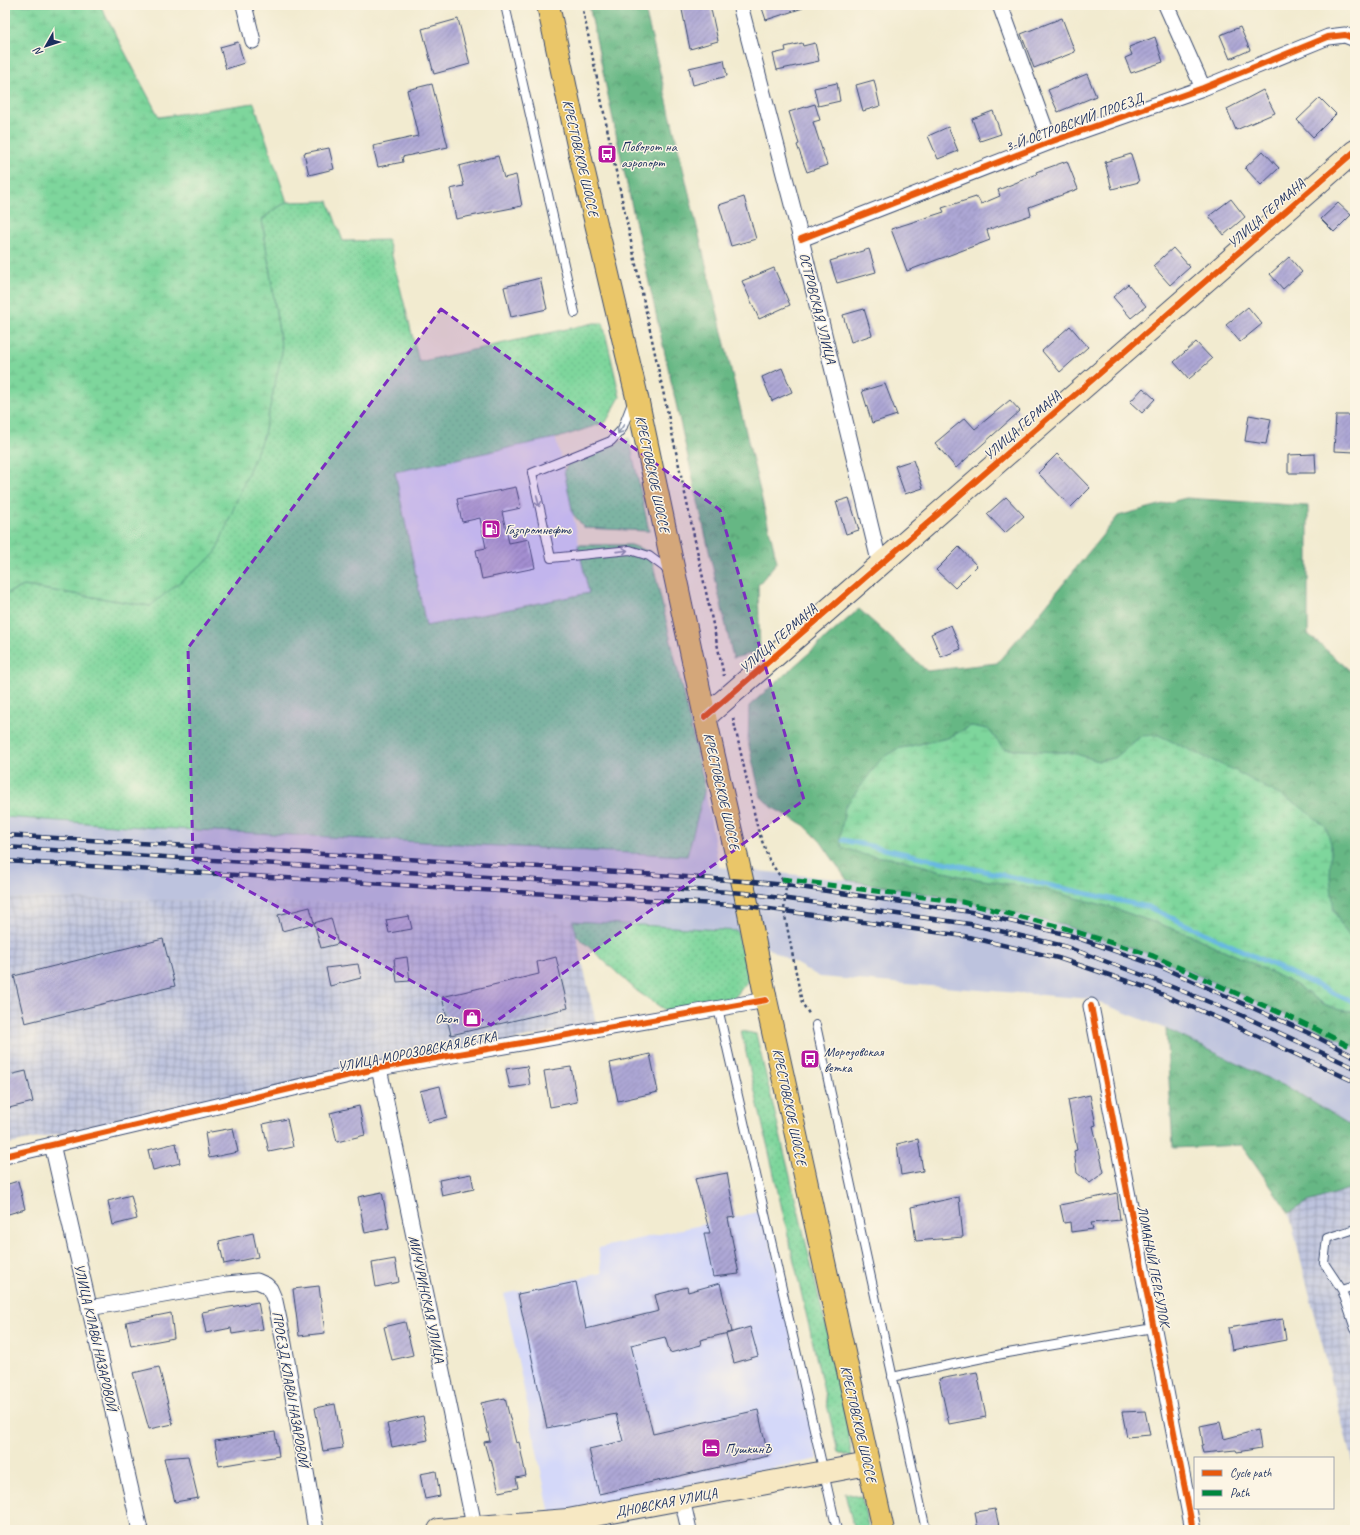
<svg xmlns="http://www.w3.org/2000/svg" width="1360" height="1535" font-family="Caveat,sans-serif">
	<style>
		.built { fill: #d4d8f9 }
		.industrial { fill: url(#industrial-grid) }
		.railway { fill: #bdc3de }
		.grass { fill: url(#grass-dots); stroke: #4c827d }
		.forest { fill: url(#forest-crowns); stroke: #407371 }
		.wetland { fill: url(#wetland-marsh); stroke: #4c827d }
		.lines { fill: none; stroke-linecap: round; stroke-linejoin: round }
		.stream { stroke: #67b8e2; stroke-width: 5 }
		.building { fill: url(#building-hatch) }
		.lane-casing { stroke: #3b4b6f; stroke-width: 10 }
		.street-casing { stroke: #3b4b6f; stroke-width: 17 }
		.secondary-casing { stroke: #3b4b6f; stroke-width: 24 }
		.primary-casing { stroke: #3b4b6f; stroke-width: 24 }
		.path { stroke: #3b4b6f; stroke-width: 2.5; stroke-dasharray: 3 3; stroke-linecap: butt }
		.lane { stroke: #fff; stroke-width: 8 }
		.street { stroke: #fff; stroke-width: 15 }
		.secondary { stroke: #f7e8c3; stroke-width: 22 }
		.primary { stroke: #eac669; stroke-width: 22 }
		.rail-casing { stroke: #1b2f5e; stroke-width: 4.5 }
		.rail { stroke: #fcf5e5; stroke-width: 3; stroke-dasharray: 9; stroke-linecap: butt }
		.quiet { stroke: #00873e; stroke-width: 5; stroke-dasharray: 10 5; stroke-linecap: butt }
		.cycleway-casing { stroke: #fcf5e5; stroke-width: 8 }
		.cycleway { stroke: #e8590c; stroke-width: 6 }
		.oneway { stroke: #8d97ae }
		.marked { fill: #7b2cbf; fill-opacity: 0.2; stroke: #7b2cbf; stroke-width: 3; stroke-dasharray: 8 5; stroke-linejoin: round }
		.labels { text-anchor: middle; stroke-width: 3; stroke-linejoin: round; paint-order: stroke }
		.street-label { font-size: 14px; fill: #1b2f5e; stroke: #fcf5e5 }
		.poi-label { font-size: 14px; fill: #1b2f5e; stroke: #fcf5e5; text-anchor: start }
	</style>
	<defs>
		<pattern id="industrial-grid" width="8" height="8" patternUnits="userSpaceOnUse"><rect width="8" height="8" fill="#bdc3de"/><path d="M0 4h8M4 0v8" fill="none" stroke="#999fb7"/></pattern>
		<pattern id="grass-dots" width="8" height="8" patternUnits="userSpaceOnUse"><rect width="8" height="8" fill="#7ed69c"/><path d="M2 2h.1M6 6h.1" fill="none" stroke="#6cb889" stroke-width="1.8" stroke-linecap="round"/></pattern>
		<pattern id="forest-crowns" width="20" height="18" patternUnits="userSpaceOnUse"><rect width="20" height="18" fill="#66b784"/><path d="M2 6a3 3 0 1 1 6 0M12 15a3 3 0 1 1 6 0" fill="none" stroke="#53956f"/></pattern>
		<pattern id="wetland-marsh" width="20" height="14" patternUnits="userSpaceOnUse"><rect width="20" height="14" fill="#7ed69c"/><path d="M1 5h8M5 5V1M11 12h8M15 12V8" fill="none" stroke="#6cb889"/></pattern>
		<pattern id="building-hatch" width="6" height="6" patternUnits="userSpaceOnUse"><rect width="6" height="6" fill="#ada7d5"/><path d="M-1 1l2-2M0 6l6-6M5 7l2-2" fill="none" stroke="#8c88b0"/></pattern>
	</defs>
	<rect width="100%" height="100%" fill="#fcf5e5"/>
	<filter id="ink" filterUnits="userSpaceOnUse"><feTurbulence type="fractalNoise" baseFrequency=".025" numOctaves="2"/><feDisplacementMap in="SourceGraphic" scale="8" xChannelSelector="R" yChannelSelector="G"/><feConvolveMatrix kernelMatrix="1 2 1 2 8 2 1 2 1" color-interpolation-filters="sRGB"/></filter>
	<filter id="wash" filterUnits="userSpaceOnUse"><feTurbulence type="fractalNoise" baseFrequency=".012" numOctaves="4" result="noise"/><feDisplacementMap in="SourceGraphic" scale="16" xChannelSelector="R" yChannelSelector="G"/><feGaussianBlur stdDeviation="0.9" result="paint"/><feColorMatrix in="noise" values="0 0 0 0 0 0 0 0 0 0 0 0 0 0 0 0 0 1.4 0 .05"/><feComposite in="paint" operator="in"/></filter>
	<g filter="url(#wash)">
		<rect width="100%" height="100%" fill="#f2ebd0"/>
		<!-- built -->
		<path class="built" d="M 555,437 L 564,470 L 589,593 L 426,626 L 395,472 Z
			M 763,1211 L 818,1459 L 550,1514 L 504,1294 L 602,1273 L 598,1248 Z"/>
		<!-- industrial -->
		<path class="industrial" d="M 5,898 L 533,905 L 573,921 L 596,1023 L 5,1145 Z
			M 1355,1187 L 1355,1474 L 1289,1213 L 1305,1203 Z"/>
		<!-- railway -->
		<path class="railway" d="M 705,788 L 719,867 L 847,880 L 961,900 L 1062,925 L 1153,955 L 1316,1028 L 1355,1047 L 1355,1128 L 1296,1092 L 1166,1029 L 1091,999 L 820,977 L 737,931 L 573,921 L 533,905 L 5,898 L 5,817 L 141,827 L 687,855 Z"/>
		<!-- grass -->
		<path class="grass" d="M 328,201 L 343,241 L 388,240 L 419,362 L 594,323 L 603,323 L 620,397 L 606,422 L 558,438 L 555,438 L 395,472 L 426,626 L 589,593 L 578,545 L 631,545 L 650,552 L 705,788 L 687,856 L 141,827 L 5,817 L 5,594 L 24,586 L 150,606 L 282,352 L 262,220 L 272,211 L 287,202 Z
			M 629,438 L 649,531 L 585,528 L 573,514 L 564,470 L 569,462 L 576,462 Z
			M 573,921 L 737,931 L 750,978 L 732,1001 L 668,1012 L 637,991 L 577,936 Z
			M 741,1031 L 756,1034 L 843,1398 L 852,1458 L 838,1452 Z
			M 845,1493 L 862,1498 L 869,1530 L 854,1530 Z"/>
		<!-- forest -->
		<path class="forest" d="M 589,5 L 644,5 L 777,562 L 758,585 L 760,652 L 733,658 L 622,162 Z
			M 1186,498 L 1308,506 L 1308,634 L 1355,675 L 1355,945 C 1348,935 1340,925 1335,913 C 1328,895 1330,863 1331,844 L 1141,736 L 1115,758 L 1098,761 L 1073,753 L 1004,749 L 988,729 L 971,726 L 948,738 L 897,749 L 865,855 L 899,859 L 964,877 L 1047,890 L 1110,907 L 1188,934 L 1235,955 L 1295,984 L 1324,1004 L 1340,1010 L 1355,1011 L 1355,1047 L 1316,1028 L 1153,955 L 1062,925 L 961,900 L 847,880 L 821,842 L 804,825 L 773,808 L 761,797 L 748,742 L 749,706 L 859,609 L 927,671 L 997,663 L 1043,609 L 1118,516 Z
			M 1166,1029 L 1296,1092 L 1355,1128 L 1355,1187 L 1305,1203 L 1289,1213 L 1242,1145 L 1173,1148 Z"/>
		<!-- wetland -->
		<path class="wetland" d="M 5,5 L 100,5 L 159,117 L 254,103 L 287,202 L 272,211 L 262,220 L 282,352 L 264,434 L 215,554 L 150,606 L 24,586 L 5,594 Z
			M 971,726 L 988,729 L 1004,749 L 1073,753 L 1098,761 L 1115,758 L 1141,736 L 1158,735 L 1237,772 L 1298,805 L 1326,827 L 1331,844 L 1330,878 L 1334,911 L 1342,926 L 1355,945 L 1355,1011 L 1340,1010 L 1324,1004 L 1295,984 L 1235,955 L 1188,934 L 1110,907 L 1047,890 L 964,877 L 899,859 L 865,855 L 842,847 L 840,839 L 845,807 L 882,758 L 897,749 L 948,738 Z"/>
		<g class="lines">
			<!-- stream -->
			<path class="stream" d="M 843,840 L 1148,907 L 1355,1003"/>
		</g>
		<g id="blocks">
			<!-- building -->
			<path class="building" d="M 681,5 L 710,5 L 718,41 L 690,49 Z
				M 761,5 L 803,5 L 803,8 L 766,20 Z
				M 1062,18 L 1075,52 L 1034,68 L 1021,34 Z
				M 458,19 L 470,64 L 434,74 L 422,29 Z
				M 1240,27 L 1250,50 L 1230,59 L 1220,35 Z
				M 1155,37 L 1163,62 L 1131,73 L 1125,58 L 1132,55 L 1129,47 Z
				M 238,42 L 244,63 L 226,69 L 220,47 Z
				M 802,43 L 803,46 L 815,43 L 819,61 L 777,70 L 773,54 L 786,51 L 785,47 Z
				M 724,60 L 727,76 L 693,85 L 689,68 Z
				M 1087,74 L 1096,96 L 1058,112 L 1048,90 Z
				M 874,80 L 880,106 L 863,111 L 856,85 Z
				M 837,83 L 840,101 L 818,106 L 814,88 Z
				M 432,84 L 448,147 L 402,157 L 403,162 L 378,167 L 373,146 L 418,136 L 407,90 Z
				M 1263,90 L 1275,113 L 1236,130 L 1227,109 Z
				M 1320,98 L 1336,114 L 1313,137 L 1297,120 Z
				M 815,104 L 820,120 L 813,122 L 827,165 L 807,172 L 797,145 L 799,144 L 789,112 Z
				M 993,111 L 1001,134 L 980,141 L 972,119 Z
				M 948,127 L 958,151 L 938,159 L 928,136 Z
				M 329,148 L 334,169 L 309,175 L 304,153 Z
				M 1263,151 L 1279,168 L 1261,185 L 1245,168 Z
				M 1131,154 L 1139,182 L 1112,189 L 1105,162 Z
				M 498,156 L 504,178 L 516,175 L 522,206 L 456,219 L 450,189 L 464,186 L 459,166 Z
				M 1067,161 L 1078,189 L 1029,207 L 1031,215 L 987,230 L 990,240 L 907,271 L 891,229 L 944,212 L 942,208 L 976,197 L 976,198 L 978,198 L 981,204 L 1000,196 L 998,190 L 1037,174 L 1036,172 Z
				M 744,197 L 756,239 L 731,246 L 719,205 Z
				M 1231,199 L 1245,217 L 1224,235 L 1209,216 Z
				M 1338,203 L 1351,215 L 1334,232 L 1321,219 Z
				M 1173,248 L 1190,267 L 1170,285 L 1153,266 Z
				M 869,249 L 876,272 L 837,283 L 830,261 Z
				M 1289,257 L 1302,272 L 1283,289 L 1270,274 Z
				M 774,268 L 790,305 L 759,319 L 742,281 Z
				M 540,278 L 547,309 L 511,317 L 504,287 Z
				M 1128,284 L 1146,306 L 1131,318 L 1113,297 Z
				M 1248,307 L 1262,324 L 1240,342 L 1226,325 Z
				M 864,309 L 872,335 L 851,342 L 843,315 Z
				M 1070,326 L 1088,347 L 1060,372 L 1042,351 Z
				M 1196,342 L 1212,359 L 1189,379 L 1174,362 Z
				M 782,368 L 792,392 L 772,401 L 762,377 Z
				M 885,384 L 897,415 L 872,423 L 862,391 Z
				M 1143,388 L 1155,399 L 1142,413 L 1130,402 Z
				M 1010,400 L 1020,411 L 956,468 L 935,443 L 965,418 L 975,429 Z
				M 1249,415 L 1271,419 L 1266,444 L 1245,441 Z
				M 1336,415 L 1355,415 L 1355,452 L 1334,451 Z
				M 1057,454 L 1090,488 L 1071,507 L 1038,473 Z
				M 1315,454 L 1316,473 L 1288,473 L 1288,455 Z
				M 913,460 L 923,488 L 905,494 L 895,466 Z
				M 516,487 L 521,508 L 502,512 L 509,543 L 529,539 L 535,568 L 482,579 L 476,550 L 486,548 L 480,518 L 462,522 L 457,499 Z
				M 1006,497 L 1024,516 L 1005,533 L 987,514 Z
				M 849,498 L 859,530 L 846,534 L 836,502 Z
				M 959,547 L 977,566 L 955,588 L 936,570 Z
				M 951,625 L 961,649 L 941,657 L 931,634 Z
				M 310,907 L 314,923 L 282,931 L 278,915 Z
				M 409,916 L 412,929 L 389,933 L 386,920 Z
				M 331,918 L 338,944 L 321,948 L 314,923 Z
				M 163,939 L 175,986 L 25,1023 L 14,976 Z
				M 407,957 L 410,981 L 397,982 L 394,959 Z
				M 556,957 L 568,1008 L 451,1035 L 442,997 L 539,974 L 537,962 Z
				M 358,964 L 361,978 L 330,986 L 326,968 Z
				M 650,1054 L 658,1092 L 618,1101 L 610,1063 Z
				M 527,1066 L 530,1085 L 510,1088 L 506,1069 Z
				M 571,1067 L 577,1102 L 550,1107 L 544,1071 Z
				M 26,1071 L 33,1102 L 5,1109 L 5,1076 Z
				M 440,1086 L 447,1117 L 428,1122 L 420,1091 Z
				M 1090,1095 L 1096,1125 L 1093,1126 L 1104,1172 L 1090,1183 L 1077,1173 L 1074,1151 L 1077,1150 L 1068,1100 Z
				M 359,1106 L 365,1135 L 337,1142 L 330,1113 Z
				M 287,1119 L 293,1147 L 269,1152 L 263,1124 Z
				M 233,1128 L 238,1152 L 209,1158 L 205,1133 Z
				M 918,1139 L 923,1171 L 901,1175 L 897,1144 Z
				M 176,1143 L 180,1163 L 153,1170 L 148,1150 Z
				M 727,1173 L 735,1217 L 728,1218 L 739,1274 L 713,1277 L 704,1233 L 710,1233 L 695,1179 Z
				M 471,1174 L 474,1189 L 442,1196 L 439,1180 Z
				M 18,1181 L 25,1209 L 5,1215 L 5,1185 Z
				M 382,1192 L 389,1228 L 365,1233 L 358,1197 Z
				M 1117,1193 L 1120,1220 L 1091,1223 L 1093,1229 L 1071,1232 L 1070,1222 L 1064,1223 L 1060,1205 Z
				M 131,1195 L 137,1219 L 113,1225 L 108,1201 Z
				M 959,1197 L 963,1237 L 916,1241 L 911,1207 Z
				M 253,1233 L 258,1257 L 224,1264 L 219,1241 Z
				M 395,1259 L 399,1282 L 376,1287 L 372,1263 Z
				M 576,1282 L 586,1329 L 659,1311 L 655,1295 L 687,1287 L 688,1292 L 720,1283 L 732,1332 L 700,1340 L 701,1345 L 670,1353 L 665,1337 L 631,1345 L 653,1434 L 758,1410 L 768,1456 L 599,1494 L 589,1449 L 623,1441 L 616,1414 L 547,1428 L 518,1294 Z
				M 319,1286 L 325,1333 L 299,1336 L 293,1289 Z
				M 258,1302 L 263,1329 L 232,1334 L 231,1328 L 206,1333 L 202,1312 Z
				M 171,1313 L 174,1338 L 131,1346 L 126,1322 Z
				M 1283,1319 L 1286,1340 L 1232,1350 L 1228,1328 Z
				M 405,1322 L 413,1355 L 392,1360 L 384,1327 Z
				M 750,1327 L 758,1356 L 734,1363 L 726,1334 Z
				M 159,1367 L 173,1424 L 149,1429 L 133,1373 Z
				M 977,1372 L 986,1417 L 949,1424 L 939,1379 Z
				M 505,1398 L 516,1443 L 519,1442 L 526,1476 L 516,1478 L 518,1488 L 499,1492 L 491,1459 L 489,1460 L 484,1442 L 490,1441 L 481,1403 Z
				M 335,1404 L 343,1448 L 323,1451 L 315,1408 Z
				M 1145,1411 L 1150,1435 L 1127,1437 L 1122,1412 Z
				M 423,1416 L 428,1440 L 392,1447 L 387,1424 Z
				M 1220,1422 L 1224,1439 L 1258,1430 L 1261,1448 L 1237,1452 L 1236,1450 L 1203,1453 L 1201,1445 L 1203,1445 L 1200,1426 Z
				M 275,1432 L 279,1456 L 219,1466 L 215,1441 Z
				M 188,1456 L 198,1498 L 175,1502 L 164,1458 Z
				M 436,1471 L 440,1496 L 425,1499 L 420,1474 Z
				M 995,1509 L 1000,1530 L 978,1530 L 975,1512 Z"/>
		</g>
	</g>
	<g filter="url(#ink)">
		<use href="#blocks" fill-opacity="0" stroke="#3b4b6f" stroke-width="1"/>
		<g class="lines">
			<!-- lane casing -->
			<g class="lane-casing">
				<path id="lane" d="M 505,5 L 575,313
					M 632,403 L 622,429 L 611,441 L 532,473 L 551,558 L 630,550 L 649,556 L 664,567 L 669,573
					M 718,1008 L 837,1530
					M 816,1025 L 926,1530
					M 1355,1229 L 1327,1238 L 1324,1263 L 1342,1290 L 1355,1329
					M 1342,1290 L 1355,1286
					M 892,1377 L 1002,1354 L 1153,1328"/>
			</g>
			<!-- street casing -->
			<g class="street-casing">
				<path id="street" d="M 244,5 L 253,41
					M 740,5 L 801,239 L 880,565
					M 1000,5 L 1050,142
					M 1166,5 L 1203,88
					M 801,239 L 1050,142 L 1203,88 L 1328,37 L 1345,35 L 1355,39
					M 1091,1006 L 1193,1530
					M 379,1068 L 475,1530
					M 52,1144 L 140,1530
					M 5,1156 L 379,1068 L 766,1000
					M 89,1308 L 227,1284 L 257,1281 L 266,1285 L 270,1289 L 275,1301 L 283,1338 L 316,1530
					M 682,1499 L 689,1530"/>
			</g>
			<!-- secondary casing -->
			<g class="secondary-casing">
				<path id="secondary" d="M 705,717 L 1355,151
					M 439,1530 L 568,1520 L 868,1464"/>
			</g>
			<!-- primary casing -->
			<g class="primary-casing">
				<path id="primary" d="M 548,5 L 582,164 L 636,393 L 705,717 L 745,893 L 766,1000 L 802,1162 L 883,1530"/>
			</g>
			<!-- path -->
			<path class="path" d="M 582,5 L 614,162 L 724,676
				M 733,718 L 758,830 L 769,860 L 786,885 L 784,911 L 802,1003 L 810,1015"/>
			<!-- lane -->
			<use href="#lane" class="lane"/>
			<!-- street -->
			<use href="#street" class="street"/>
			<!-- secondary -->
			<use href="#secondary" class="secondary"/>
			<!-- primary -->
			<use href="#primary" class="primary"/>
			<!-- rail casing -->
			<g class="rail-casing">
				<path id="rail" d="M 5,835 L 575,869 L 742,881 L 786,885 L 971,912 L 1069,935 L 1161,967 L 1313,1035 L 1355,1057
					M 5,847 L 745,893 L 970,924 L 1064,946 L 1145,976 L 1241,1015 L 1355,1068
					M 5,861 L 748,906 L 964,936 L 1058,958 L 1145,987 L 1236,1026 L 1355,1082"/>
			</g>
			<!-- rail -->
			<use href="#rail" class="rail"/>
			<!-- quiet -->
			<path class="quiet" d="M 782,879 L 962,902 L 1061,927 L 1153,956 L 1316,1029 L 1355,1049"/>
			<!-- cycleway casing -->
			<g class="cycleway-casing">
				<path id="cycleway" d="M 801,239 L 1050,142 L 1203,88 L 1328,37 L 1345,35 L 1355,39
					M 705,717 L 1355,151
					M 1091,1006 L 1193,1530
					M 5,1156 L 379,1068 L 766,1000"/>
			</g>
			<!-- cycleway -->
			<use href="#cycleway" class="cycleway"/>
		</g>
		<!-- one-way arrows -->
		<defs><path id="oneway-shaft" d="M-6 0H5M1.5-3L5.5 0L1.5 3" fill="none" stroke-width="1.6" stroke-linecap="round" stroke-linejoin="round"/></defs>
		<g class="oneway">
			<use href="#oneway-shaft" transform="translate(621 429) rotate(124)"/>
			<use href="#oneway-shaft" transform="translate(538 501) rotate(77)"/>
			<use href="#oneway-shaft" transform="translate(622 551) rotate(-6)"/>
		</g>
	</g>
	<!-- marked area -->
	<path class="marked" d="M 441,309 L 720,510 L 804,800 L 491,1025 L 193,860 L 188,648 Z"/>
	<!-- icons -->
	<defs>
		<g id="bus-square" transform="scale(1)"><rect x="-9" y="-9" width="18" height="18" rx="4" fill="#b5179e" stroke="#fcf5e5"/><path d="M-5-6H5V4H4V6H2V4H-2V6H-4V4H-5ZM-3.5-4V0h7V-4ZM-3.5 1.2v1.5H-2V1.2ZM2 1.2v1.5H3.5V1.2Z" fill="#fff"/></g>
		<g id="fuel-square" transform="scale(1)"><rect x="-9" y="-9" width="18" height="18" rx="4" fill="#b5179e" stroke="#fcf5e5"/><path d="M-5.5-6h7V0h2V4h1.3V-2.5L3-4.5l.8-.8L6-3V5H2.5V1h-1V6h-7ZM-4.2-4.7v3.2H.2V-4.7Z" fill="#fff"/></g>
		<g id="shop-square" transform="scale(1)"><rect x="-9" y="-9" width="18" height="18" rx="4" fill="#b5179e" stroke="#fcf5e5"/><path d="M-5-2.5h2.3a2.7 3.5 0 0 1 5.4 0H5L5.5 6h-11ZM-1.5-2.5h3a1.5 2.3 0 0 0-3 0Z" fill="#fff"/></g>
		<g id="hotel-square" transform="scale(1)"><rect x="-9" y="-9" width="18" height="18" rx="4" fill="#b5179e" stroke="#fcf5e5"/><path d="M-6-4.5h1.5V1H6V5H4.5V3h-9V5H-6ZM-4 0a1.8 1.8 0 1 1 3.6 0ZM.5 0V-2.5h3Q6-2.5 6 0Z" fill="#fff"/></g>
	</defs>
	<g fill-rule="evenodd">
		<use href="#bus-square" x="607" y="154"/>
		<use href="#fuel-square" x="491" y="529"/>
		<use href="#shop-square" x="472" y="1018"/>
		<use href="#bus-square" x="810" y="1059"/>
		<use href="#hotel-square" x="711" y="1448"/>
	</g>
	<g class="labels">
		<!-- street labels -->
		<g class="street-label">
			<text transform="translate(1074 122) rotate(-20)" y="5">3-Й ОСТРОВСКИЙ ПРОЕЗД</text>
			<text transform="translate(581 158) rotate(77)" y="5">КРЕСТОВСКОЕ ШОССЕ</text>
			<text transform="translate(1266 213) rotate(-41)" y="5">УЛИЦА ГЕРМАНА</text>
			<text transform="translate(818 308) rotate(76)" y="5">ОСТРОВСКАЯ УЛИЦА</text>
			<text transform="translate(1022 425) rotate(-41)" y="5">УЛИЦА ГЕРМАНА</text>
			<text transform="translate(653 474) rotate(78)" y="5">КРЕСТОВСКОЕ ШОССЕ</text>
			<text transform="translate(778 638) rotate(-41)" y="5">УЛИЦА ГЕРМАНА</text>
			<text transform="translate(722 791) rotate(77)" y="5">КРЕСТОВСКОЕ ШОССЕ</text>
			<text transform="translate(417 1051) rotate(-11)" y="5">УЛИЦА МОРОЗОВСКАЯ ВЕТКА</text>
			<text transform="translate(790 1107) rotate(78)" y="5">КРЕСТОВСКОЕ ШОССЕ</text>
			<text transform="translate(1154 1266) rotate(79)" y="5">ЛОМАНЫЙ ПЕРЕУЛОК</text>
			<text transform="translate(427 1299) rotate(78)" y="5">МИЧУРИНСКАЯ УЛИЦА</text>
			<text transform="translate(96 1337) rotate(77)" y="5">УЛИЦА КЛАВЫ НАЗАРОВОЙ</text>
			<text transform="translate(291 1389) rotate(80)" y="5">ПРОЕЗД КЛАВЫ НАЗАРОВОЙ</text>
			<text transform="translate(859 1424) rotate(77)" y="5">КРЕСТОВСКОЕ ШОССЕ</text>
			<text transform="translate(666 1502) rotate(-11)" y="5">ДНОВСКАЯ УЛИЦА</text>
		</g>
		<!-- poi labels -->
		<g class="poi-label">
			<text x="621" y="151">Поворот на<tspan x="621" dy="16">аэропорт</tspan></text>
			<text x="505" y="534">Газпромнефть</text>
			<text x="458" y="1023" text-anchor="end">Ozon</text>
			<text x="824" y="1056">Морозовская<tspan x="824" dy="16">ветка</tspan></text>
			<text x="725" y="1453">ПушкинЪ</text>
		</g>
	</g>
	<!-- margin -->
	<rect width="1360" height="1535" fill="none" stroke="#fcf5e5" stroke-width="20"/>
	<!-- legend -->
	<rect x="1194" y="1457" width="140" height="52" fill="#fcf5e5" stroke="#a2a6af"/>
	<rect x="1202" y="1470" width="20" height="6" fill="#e8590c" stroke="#a2a6af"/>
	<text x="1230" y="1477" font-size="12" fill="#1b2f5e">Cycle path</text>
	<rect x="1202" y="1490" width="20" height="6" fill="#00873e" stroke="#a2a6af"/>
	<text x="1230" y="1497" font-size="12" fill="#1b2f5e">Path</text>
	<!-- north arrow -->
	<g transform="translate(46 46) rotate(231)" stroke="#fcf5e5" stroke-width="3" paint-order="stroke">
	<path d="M0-3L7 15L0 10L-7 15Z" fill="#1b2f5e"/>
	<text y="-6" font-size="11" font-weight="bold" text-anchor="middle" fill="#1b2f5e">N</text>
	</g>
</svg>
